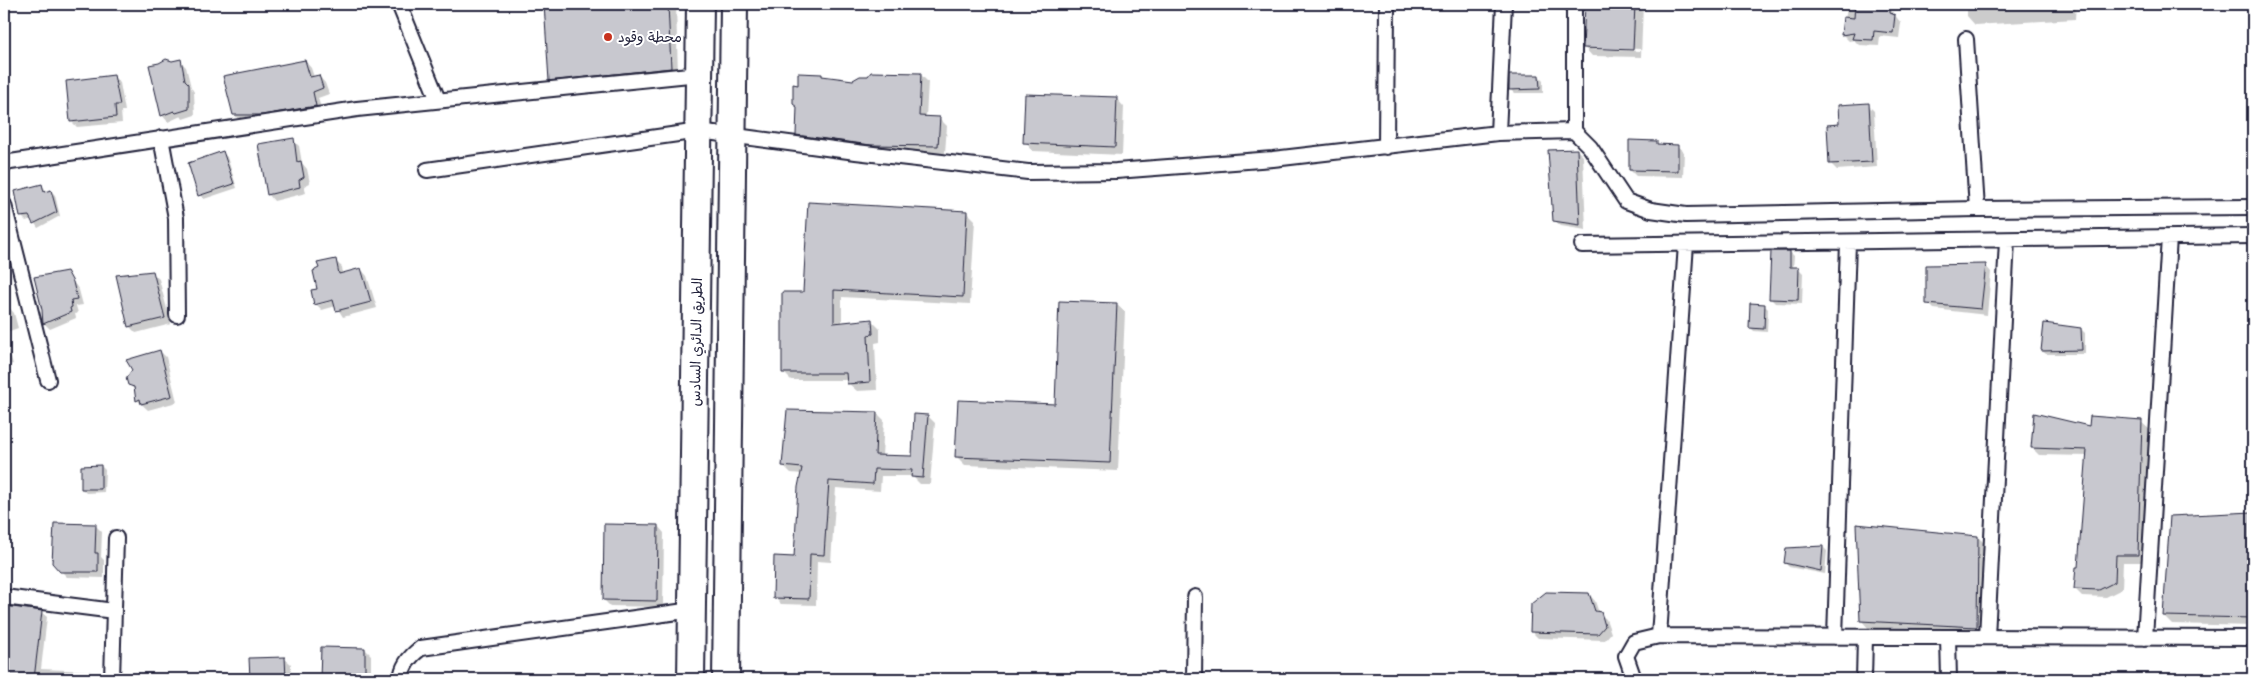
<svg xmlns="http://www.w3.org/2000/svg" width="2257" height="683" font-family="Mali,'Playpen Sans Arabic',sans-serif">
	<style>
		.shadow { fill: #0003; fill-rule: evenodd }
		.building { fill: #c8c8cf; stroke: #22223b }
		.lines { fill: none; stroke-linecap: round; stroke-linejoin: round }
		.street-casing { stroke: #22223b; stroke-width: 18 }
		.highway-casing { stroke: #22223b; stroke-width: 30 }
		.street { stroke: #fff; stroke-width: 14 }
		.highway { stroke: #fff; stroke-width: 26 }
		.poi-dot { fill: #c8321e; stroke: #fff; stroke-width: 2 }
		.labels { text-anchor: middle; stroke-width: 4; stroke-linejoin: round; paint-order: stroke }
		.poi-label { font-size: 14px; fill: #22223b; stroke: #fff; text-anchor: start }
		.street-label { font-size: 14px; fill: #22223b; stroke: #fff }
	</style>
	<rect width="100%" height="100%" fill="#fff"/>
	<filter id="ink" filterUnits="userSpaceOnUse"><feTurbulence type="fractalNoise" baseFrequency=".02" numOctaves="2"/><feDisplacementMap in="SourceGraphic" scale="10" xChannelSelector="R" yChannelSelector="G"/><feConvolveMatrix kernelMatrix="1 2 1 2 8 2 1 2 1" color-interpolation-filters="sRGB"/></filter>
	<g filter="url(#ink)">
		<!-- shadow -->
		<path class="shadow" d="M 545,4 L 676,4 L 678,76 L 558,88 L 550,80 Z
			M 799,4 L 815,4 L 815,7 L 801,6 Z
			M 1586,4 L 1643,4 L 1641,57 L 1592,56 L 1584,47 ZM 1591,47 L 1640,49 L 1640,51 L 1591,49 Z
			M 1848,4 L 1890,4 L 1890,9 L 1901,23 L 1899,38 L 1880,36 L 1879,46 L 1859,45 L 1854,40 L 1849,41 L 1842,34 Z
			M 1967,4 L 2076,4 L 2075,19 L 1975,25 L 1967,16 Z
			M 2113,4 L 2163,4 L 2163,9 L 2117,8 Z
			M 180,61 L 186,67 L 191,87 L 194,92 L 195,115 L 183,119 L 181,116 L 168,122 L 162,115 L 172,62 Z
			M 305,61 L 311,68 L 314,77 L 319,76 L 325,83 L 329,94 L 318,98 L 322,112 L 240,121 L 234,114 Z
			M 920,74 L 928,82 L 926,117 L 939,118 L 947,126 L 945,153 L 880,152 L 805,143 L 797,135 L 799,87 L 822,75 L 824,77 L 853,81 Z
			M 113,76 L 120,83 L 125,111 L 121,111 L 122,123 L 77,127 L 71,121 Z
			M 1539,76 L 1543,80 L 1543,93 L 1514,93 L 1510,89 Z
			M 1116,98 L 1124,107 L 1122,155 L 1033,151 L 1025,142 Z
			M 1868,105 L 1874,111 L 1877,167 L 1837,170 L 1831,164 L 1840,126 Z
			M 293,140 L 299,146 L 302,163 L 307,169 L 310,183 L 304,186 L 306,193 L 274,201 L 268,194 Z
			M 1656,142 L 1660,145 L 1677,146 L 1684,152 L 1683,177 L 1636,176 L 1630,170 Z
			M 1577,150 L 1583,156 L 1586,230 L 1561,226 L 1554,220 Z
			M 223,153 L 227,157 L 237,188 L 204,199 L 200,195 Z
			M 42,185 L 47,192 L 51,191 L 55,195 L 60,216 L 38,228 L 32,219 L 26,221 L 22,217 Z
			M 967,212 L 975,220 L 970,304 L 842,297 L 842,323 L 872,321 L 880,329 L 880,342 L 875,343 L 877,390 L 857,391 L 848,383 L 848,380 L 791,380 L 783,372 L 805,293 Z
			M 1790,252 L 1794,256 L 1793,268 L 1799,269 L 1803,273 L 1802,304 L 1775,303 L 1771,299 Z
			M 335,261 L 342,267 L 343,274 L 361,269 L 367,276 L 377,308 L 343,317 L 336,306 L 322,310 L 316,304 L 319,290 ZM 338,297 L 339,299 L 318,305 L 318,302 Z
			M 1985,265 L 1991,272 L 1987,315 L 1934,309 L 1928,303 Z
			M 66,272 L 79,290 L 83,305 L 76,306 L 78,313 L 75,314 L 76,318 L 50,329 L 44,323 Z
			M 152,273 L 159,279 L 171,324 L 136,333 L 129,326 Z
			M 4,302 L 14,313 L 18,328 L 4,333 Z
			M 1116,304 L 1125,312 L 1118,471 L 965,465 L 957,457 L 1056,406 Z
			M 1764,305 L 1768,309 L 1767,332 L 1754,331 L 1750,327 Z
			M 2081,329 L 2085,333 L 2085,354 L 2046,354 L 2042,351 Z
			M 4,335 L 13,364 L 4,366 Z
			M 160,351 L 166,357 L 177,402 L 148,410 L 137,400 L 136,391 L 129,384 Z
			M 877,413 L 884,420 L 882,456 L 913,457 L 928,416 L 935,423 L 930,484 L 920,484 L 912,476 L 881,476 L 880,491 L 836,488 L 831,562 L 817,561 L 816,605 L 781,604 L 774,597 L 795,558 L 802,474 L 791,473 L 784,466 Z
			M 2141,422 L 2149,429 L 2144,562 L 2123,562 L 2122,589 L 2106,597 L 2082,596 L 2075,589 L 2079,568 L 2088,456 L 2039,455 L 2032,448 Z
			M 101,466 L 105,470 L 104,492 L 86,493 L 82,489 Z
			M 2253,513 L 2253,626 L 2172,624 L 2164,616 L 2171,517 Z
			M 95,525 L 102,532 L 101,557 L 104,560 L 104,578 L 67,577 L 53,563 Z
			M 658,526 L 664,533 L 663,607 L 610,606 L 604,600 Z
			M 1978,537 L 1986,545 L 1985,634 L 1869,629 L 1861,620 Z
			M 1823,547 L 1827,551 L 1825,574 L 1789,567 L 1785,563 Z
			M 1589,594 L 1595,601 L 1599,613 L 1606,619 L 1611,633 L 1605,640 L 1538,638 L 1532,632 Z
			M 6,607 L 41,612 L 47,617 L 41,669 L 90,671 L 95,679 L 4,679 L 4,624 Z
			M 322,648 L 365,649 L 371,655 L 371,679 L 322,679 Z
			M 284,658 L 291,664 L 291,679 L 251,679 L 250,660 Z
			M 502,673 L 528,673 L 534,679 L 502,679 Z
			M 1582,677 L 1584,679 L 1555,679 L 1555,678 Z"/>
		<!-- building -->
		<path class="building" d="M 544,4 L 668,4 L 671,68 L 549,81 Z
			M 1585,4 L 1635,4 L 1633,50 L 1583,48 Z
			M 1855,4 L 1884,4 L 1884,7 L 1890,7 L 1890,13 L 1895,15 L 1893,33 L 1874,31 L 1873,40 L 1852,39 L 1854,33 L 1841,35 L 1843,17 L 1854,18 Z
			M 166,59 L 172,61 L 181,59 L 185,80 L 189,84 L 189,109 L 176,113 L 174,111 L 161,116 L 149,65 L 159,63 Z
			M 305,60 L 310,77 L 319,75 L 323,88 L 313,92 L 316,106 L 262,115 L 233,115 L 223,76 Z
			M 871,72 L 921,73 L 919,116 L 940,117 L 938,146 L 871,145 L 796,135 L 797,107 L 793,104 L 793,84 L 798,85 L 798,73 L 822,74 L 822,76 L 853,80 L 860,76 L 868,76 Z
			M 114,75 L 120,105 L 115,105 L 116,117 L 70,122 L 66,81 Z
			M 1509,75 L 1539,75 L 1540,89 L 1509,90 Z
			M 1025,94 L 1117,97 L 1115,147 L 1023,143 Z
			M 1869,103 L 1872,162 L 1829,164 L 1827,125 L 1839,124 L 1838,105 Z
			M 294,138 L 297,162 L 301,161 L 304,177 L 299,180 L 300,187 L 267,195 L 258,144 Z
			M 1629,140 L 1657,141 L 1657,144 L 1678,145 L 1678,171 L 1629,170 Z
			M 1577,149 L 1580,225 L 1553,221 L 1548,150 Z
			M 223,151 L 234,184 L 198,196 L 188,163 Z
			M 42,184 L 44,192 L 51,190 L 57,212 L 33,224 L 29,216 L 20,217 L 15,191 Z
			M 808,202 L 967,211 L 963,297 L 834,290 L 834,323 L 872,319 L 873,334 L 868,335 L 870,382 L 847,384 L 846,373 L 782,373 L 782,292 L 803,292 Z
			M 1771,251 L 1790,251 L 1790,267 L 1799,267 L 1798,300 L 1769,299 Z
			M 336,259 L 339,274 L 361,268 L 371,302 L 336,311 L 333,300 L 314,305 L 311,290 L 317,289 L 313,271 L 319,268 L 317,263 Z
			M 1986,264 L 1981,309 L 1926,304 L 1926,265 Z
			M 67,271 L 73,282 L 77,299 L 71,300 L 72,307 L 70,308 L 71,312 L 43,324 L 42,310 L 34,277 Z
			M 153,271 L 165,318 L 128,327 L 116,275 Z
			M 1059,301 L 1117,303 L 1110,463 L 955,457 L 958,400 L 1055,404 Z
			M 1750,303 L 1765,304 L 1764,329 L 1749,328 Z
			M 2044,323 L 2081,328 L 2082,350 L 2041,351 Z
			M 160,350 L 172,396 L 141,404 L 140,399 L 136,401 L 134,387 L 128,385 L 126,378 L 132,370 L 126,360 Z
			M 787,410 L 877,412 L 875,455 L 912,456 L 914,414 L 928,415 L 923,478 L 911,477 L 912,470 L 874,469 L 873,484 L 829,481 L 824,555 L 810,554 L 809,599 L 773,598 L 774,556 L 794,557 L 798,487 L 802,468 L 782,466 Z
			M 2034,413 L 2089,426 L 2090,416 L 2142,420 L 2138,555 L 2116,555 L 2115,582 L 2099,590 L 2074,589 L 2076,567 L 2078,567 L 2087,450 L 2031,448 Z
			M 101,465 L 101,489 L 81,489 L 81,466 Z
			M 2253,512 L 2253,618 L 2163,616 L 2170,516 Z
			M 54,523 L 96,524 L 95,553 L 98,553 L 98,572 L 60,572 L 52,563 Z
			M 604,524 L 658,525 L 657,601 L 603,600 Z
			M 1856,524 L 1978,536 L 1977,627 L 1860,621 Z
			M 1823,546 L 1821,571 L 1784,563 L 1786,548 Z
			M 1546,592 L 1589,593 L 1595,611 L 1601,612 L 1605,626 L 1598,634 L 1530,632 L 1531,604 Z
			M 5,606 L 42,611 L 34,679 L 4,679 Z
			M 321,647 L 365,648 L 365,679 L 320,679 Z
			M 285,657 L 286,679 L 250,679 L 249,658 Z"/>
		<g class="lines">
			<!-- street casing -->
			<g class="street-casing">
				<path id="street" d="M 399,4 L 438,100
					M 1966,39 L 1977,209
					M 1574,131 L 1574,4
					M 1498,133 L 1504,4
					M 161,138 L 176,218 L 177,315
					M 1386,147 L 1387,4
					M 4,163 L 357,109 L 699,74
					M 427,170 L 699,131 L 856,152 L 1028,172 L 1116,171 L 1273,159 L 1498,133 L 1574,131 L 1590,147 L 1626,201 L 1651,210 L 1686,215 L 1977,209 L 2253,207
					M 4,205 L 48,380
					M 1582,245 L 2253,236
					M 4,597 L 114,611
					M 1659,636 L 1686,244
					M 1835,637 L 1848,242
					M 1948,637 L 1949,679
					M 1987,637 L 2007,240
					M 2145,638 L 2169,237
					M 112,679 L 116,538
					M 401,679 C 402,665 410,656 421,648 L 692,610
					M 1194,679 L 1195,597
					M 1634,679 L 1626,656 L 1634,642 L 1659,636 L 2253,638
					M 1864,679 L 1865,637"/>
			</g>
			<!-- highway casing -->
			<g class="highway-casing">
				<path id="highway" d="M 691,679 L 700,4
					M 726,679 L 734,4"/>
			</g>
			<!-- street -->
			<use href="#street" class="street"/>
			<!-- highway -->
			<use href="#highway" class="highway"/>
		</g>
	</g>
	<!-- markers -->
	<circle class="poi-dot" cx="608" cy="37" r="5"/>
	<g class="labels">
		<!-- poi labels -->
		<g class="poi-label">
			<text x="618" y="42">محطة وقود</text>
		</g>
		<!-- street labels -->
		<g class="street-label">
			<text transform="translate(696 342) rotate(-89)" y="5">الطريق الدائري السادس</text>
		</g>
	</g>
	<!-- margin -->
	<rect width="2257" height="683" fill="none" stroke="#fff" stroke-width="20"/>
	<rect x="10" y="10" width="2237" height="663" fill="none" stroke="#22223b" stroke-width="2" filter="url(#ink)"/>
</svg>
